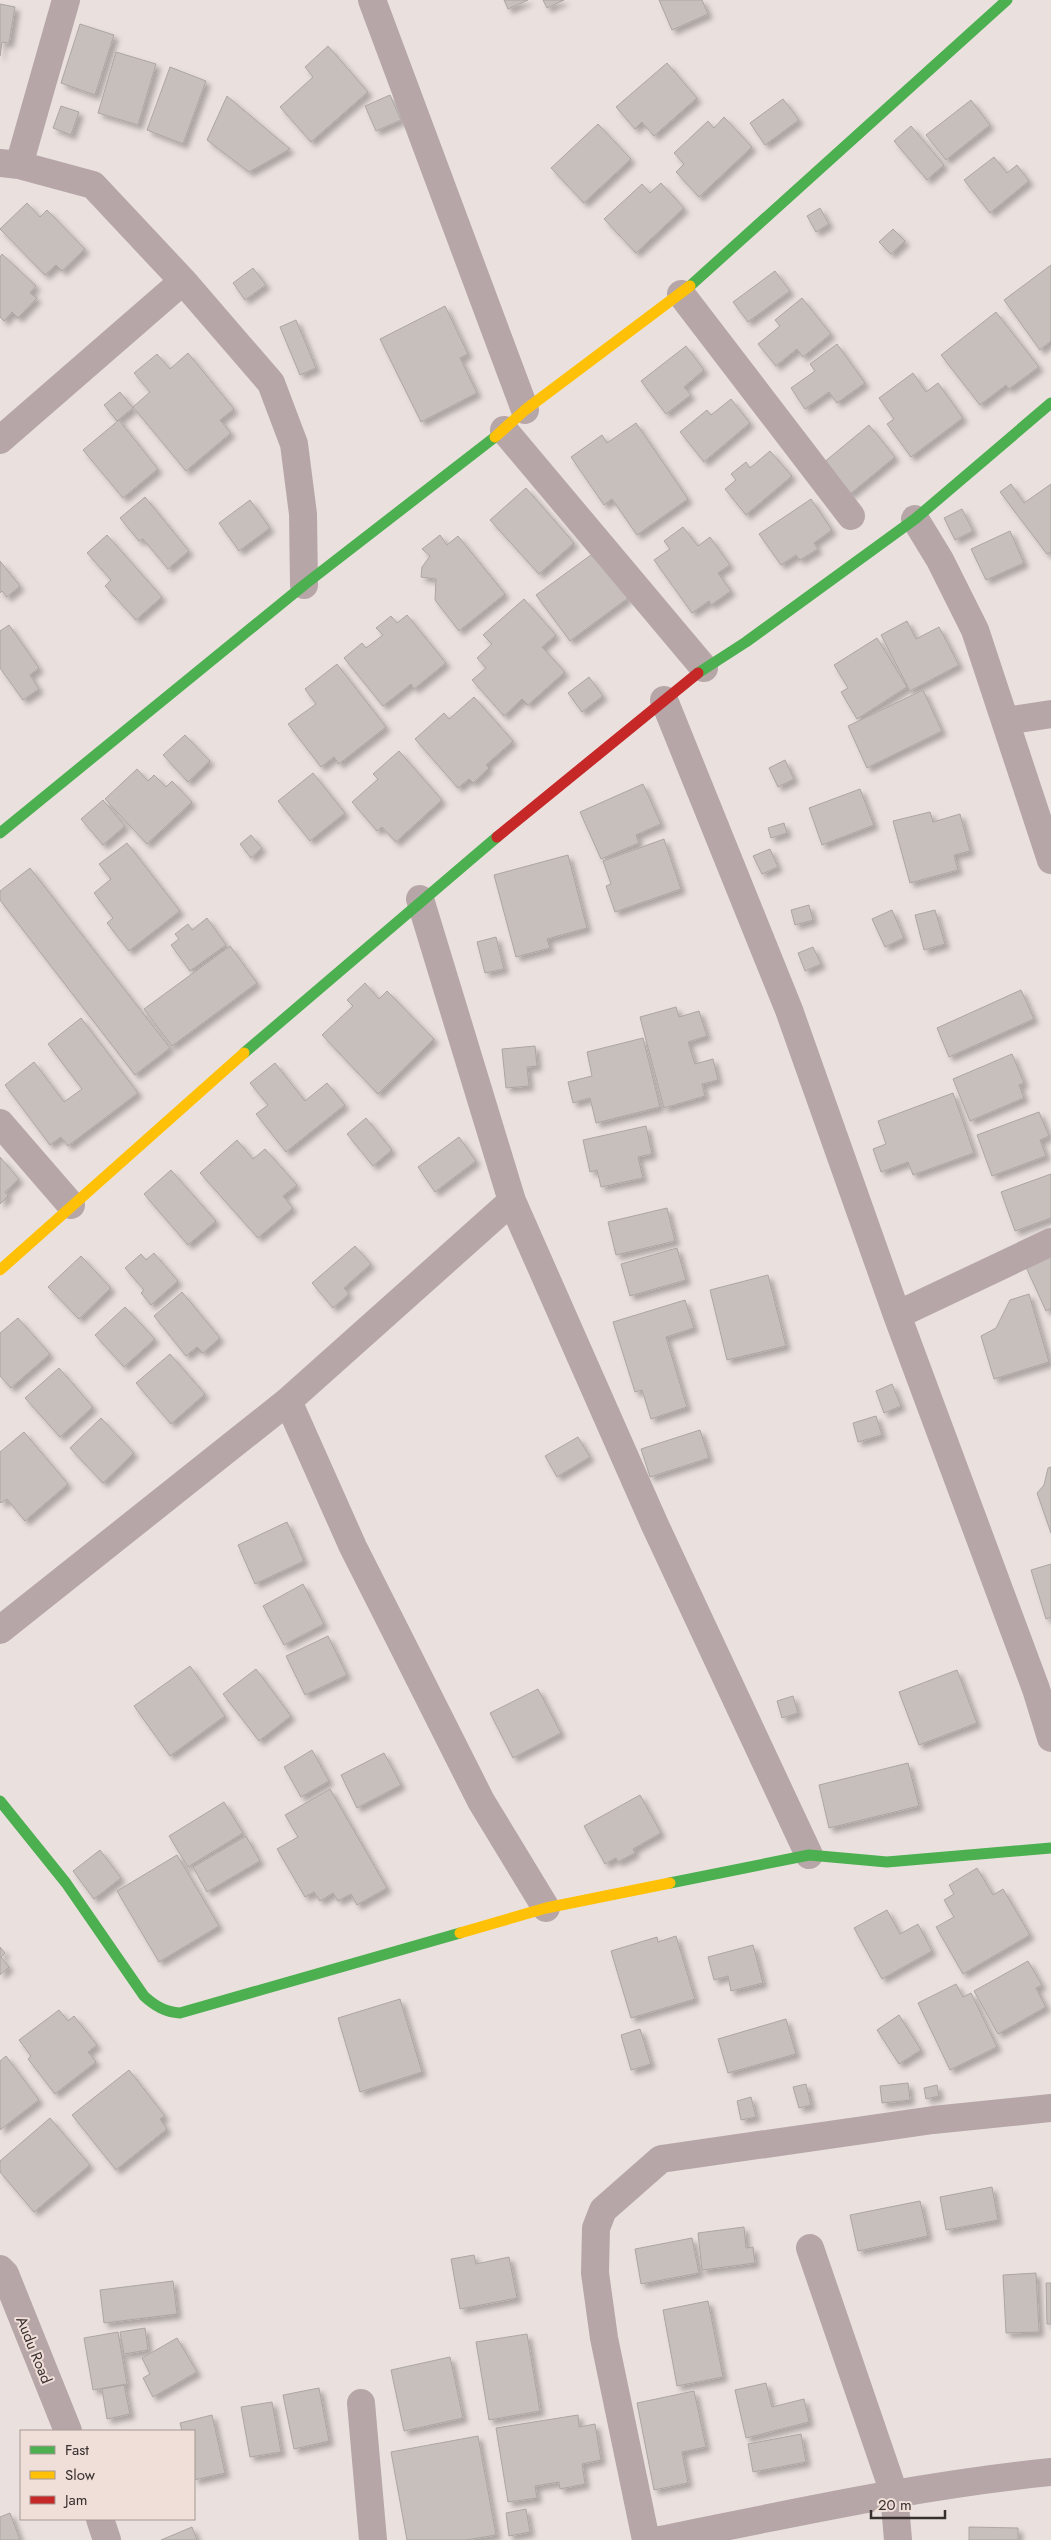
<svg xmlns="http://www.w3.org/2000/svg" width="1051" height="2540" font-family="Jost,sans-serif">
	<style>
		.building { fill: #c6bfbb; stroke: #aca6a3; filter: url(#shadow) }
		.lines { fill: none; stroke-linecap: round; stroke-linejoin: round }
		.street { stroke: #b7a6a8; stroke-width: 28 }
		.fast { stroke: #4caf50; stroke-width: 11 }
		.slow { stroke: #ffc107; stroke-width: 11 }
		.jam { stroke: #c62828; stroke-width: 11 }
		.labels { text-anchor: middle; stroke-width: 4; stroke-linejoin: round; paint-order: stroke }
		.street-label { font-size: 15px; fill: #37302e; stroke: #f0ded8 }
	</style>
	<defs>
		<filter id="shadow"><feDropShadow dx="4.5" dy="4.5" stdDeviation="2.5" flood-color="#0004"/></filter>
	</defs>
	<rect width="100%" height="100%" fill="#eae1de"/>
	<!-- building -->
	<path class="building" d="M 504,0 L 528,0 L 508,9 Z
		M 543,0 L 564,0 L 547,8 Z
		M 659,0 L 702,0 L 708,14 L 672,30 Z
		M 0,4 L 15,7 L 9,43 L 2,42 L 0,56 Z
		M 80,24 L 114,35 L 95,95 L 61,83 Z
		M 328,46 L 368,92 L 311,142 L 280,107 L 313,77 L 305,67 Z
		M 116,52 L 156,64 L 138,125 L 98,113 Z
		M 667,63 L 697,98 L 654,136 L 642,122 L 635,129 L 616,107 Z
		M 170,67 L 206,81 L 183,144 L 147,130 Z
		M 390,95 L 401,120 L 376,131 L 365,106 Z
		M 227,96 L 290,149 L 249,172 L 207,140 Z
		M 783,99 L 799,120 L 765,145 L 750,123 Z
		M 971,100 L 990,125 L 946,160 L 926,135 Z
		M 61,106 L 79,112 L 71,135 L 53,128 Z
		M 724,117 L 752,147 L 699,197 L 676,172 L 684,164 L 674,153 L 708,121 L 714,128 Z
		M 598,124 L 631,159 L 584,203 L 551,168 Z
		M 911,126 L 944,165 L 927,180 L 894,141 Z
		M 994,157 L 1007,173 L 1017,165 L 1029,181 L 990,213 L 964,180 Z
		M 661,183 L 684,208 L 636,253 L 604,219 L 642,184 L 650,193 Z
		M 27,203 L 40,217 L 47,210 L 85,249 L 62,271 L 56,265 L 45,275 L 0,229 Z
		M 820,208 L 829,224 L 816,232 L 807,216 Z
		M 893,229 L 905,241 L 891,254 L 879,242 Z
		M 2,254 L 36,286 L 30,293 L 37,298 L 18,318 L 12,312 L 4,321 L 0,317 L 0,257 Z
		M 1051,265 L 1051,341 L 1040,350 L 1004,300 Z
		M 253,268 L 266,285 L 245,300 L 233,283 Z
		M 775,271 L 790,291 L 748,322 L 733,302 Z
		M 802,298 L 831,334 L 803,357 L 797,349 L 776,366 L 758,344 L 780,326 L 775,320 Z
		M 445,306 L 468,354 L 460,358 L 477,393 L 421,422 L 380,339 Z
		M 996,312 L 1039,367 L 1009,389 L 1006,385 L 980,405 L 941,355 Z
		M 296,320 L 316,368 L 300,375 L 280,327 Z
		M 837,344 L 865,383 L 837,403 L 829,392 L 805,409 L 791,388 L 815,371 L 810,364 Z
		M 686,346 L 704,370 L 684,387 L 691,395 L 666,414 L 641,381 Z
		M 188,353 L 234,409 L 220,420 L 231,433 L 186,471 L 133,407 L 150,392 L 134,373 L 157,354 L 170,369 Z
		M 913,373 L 926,392 L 938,383 L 963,418 L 911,457 L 887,424 L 894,419 L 879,398 Z
		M 120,392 L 133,408 L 117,421 L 104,405 Z
		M 731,399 L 750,423 L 704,462 L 680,432 L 707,410 L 711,415 Z
		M 119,420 L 158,469 L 123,498 L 83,450 Z
		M 636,423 L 688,499 L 637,535 L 612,499 L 604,505 L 571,457 L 602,435 L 607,443 Z
		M 869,425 L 895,457 L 849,495 L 823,463 Z
		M 770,451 L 792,476 L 746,515 L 725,489 L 736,480 L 731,474 L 746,462 L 750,468 Z
		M 1011,484 L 1024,503 L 1051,484 L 1051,552 L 1047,554 L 1000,492 Z
		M 526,488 L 574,543 L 539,574 L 490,520 Z
		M 145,497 L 189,551 L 168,569 L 143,539 L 139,541 L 120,518 Z
		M 811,499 L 832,530 L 814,543 L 818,549 L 800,560 L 796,555 L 781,565 L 759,534 Z
		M 250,500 L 270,528 L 239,551 L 219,523 Z
		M 962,509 L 973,531 L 955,540 L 944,518 Z
		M 683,527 L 698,546 L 710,537 L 730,565 L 718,573 L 731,591 L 711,605 L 709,601 L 692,613 L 654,560 L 670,549 L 664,541 Z
		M 1010,531 L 1024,563 L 986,580 L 971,549 Z
		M 107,535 L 162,597 L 136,620 L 105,586 L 111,580 L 87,553 Z
		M 440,535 L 447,545 L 458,536 L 505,594 L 459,631 L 435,600 L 436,579 L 421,577 L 422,567 L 430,556 L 422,549 Z
		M 595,552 L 628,598 L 570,641 L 536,595 Z
		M 0,561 L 20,586 L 7,597 L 2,591 L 0,593 Z
		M 524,599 L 556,635 L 542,647 L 565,672 L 528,705 L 522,699 L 504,716 L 472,680 L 486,668 L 477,658 L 492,644 L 483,635 Z
		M 407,615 L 446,663 L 414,689 L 411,684 L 383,706 L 344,658 L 362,643 L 366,648 L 383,635 L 376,628 L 391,616 L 397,623 Z
		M 907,621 L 916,639 L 939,627 L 959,665 L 910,691 L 881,635 Z
		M 9,625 L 39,668 L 30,675 L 39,689 L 23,700 L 0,668 L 0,631 Z
		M 877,638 L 907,687 L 857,719 L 841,692 L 848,688 L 834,665 Z
		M 337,664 L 386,727 L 339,764 L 334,757 L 321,767 L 288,724 L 316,704 L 305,689 Z
		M 589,677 L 603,696 L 582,712 L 568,693 Z
		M 923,690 L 942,731 L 867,768 L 848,726 Z
		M 474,697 L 513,741 L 486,765 L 489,768 L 473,783 L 469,779 L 458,788 L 415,739 L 444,713 L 449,719 Z
		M 185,735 L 210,761 L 188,782 L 163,755 Z
		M 399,751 L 442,800 L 396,842 L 382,827 L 377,831 L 352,802 L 378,779 L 373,774 Z
		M 785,760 L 794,779 L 778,787 L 769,768 Z
		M 137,769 L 148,781 L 154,775 L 166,787 L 172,781 L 192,802 L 147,844 L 105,799 Z
		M 313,773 L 345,813 L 310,841 L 278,801 Z
		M 643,784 L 661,824 L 636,835 L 639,843 L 601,859 L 580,812 Z
		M 860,789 L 874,825 L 822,845 L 809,808 Z
		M 103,800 L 125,826 L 103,845 L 81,819 Z
		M 930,812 L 933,822 L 960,814 L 970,851 L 954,855 L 958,870 L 910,883 L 893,821 Z
		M 784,823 L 787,833 L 771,838 L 768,828 Z
		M 251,835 L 262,848 L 251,858 L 240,844 Z
		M 664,839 L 681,889 L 615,912 L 606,886 L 611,884 L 603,861 Z
		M 127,843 L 180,911 L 129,951 L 107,923 L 113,918 L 94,893 L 111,879 L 99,864 Z
		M 770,849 L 778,867 L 762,874 L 753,856 Z
		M 568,855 L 587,928 L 547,939 L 550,948 L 516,957 L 494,875 Z
		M 30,868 L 170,1048 L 135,1075 L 0,900 L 0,891 Z
		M 809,905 L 813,920 L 795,925 L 791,910 Z
		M 892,910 L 904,938 L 885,947 L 872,919 Z
		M 935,910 L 945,944 L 924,950 L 915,915 Z
		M 207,918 L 226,945 L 190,971 L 171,945 L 179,939 L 175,934 L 188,924 L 192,930 Z
		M 496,937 L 504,969 L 485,973 L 477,942 Z
		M 230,946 L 257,983 L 172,1046 L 144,1009 Z
		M 813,947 L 821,964 L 805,971 L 798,953 Z
		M 365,983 L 379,999 L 387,991 L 434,1039 L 378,1094 L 322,1035 L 353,1006 L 347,1000 Z
		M 1021,990 L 1034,1019 L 949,1057 L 937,1028 Z
		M 676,1007 L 679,1017 L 699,1011 L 707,1036 L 688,1042 L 695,1064 L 713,1059 L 718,1080 L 702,1084 L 705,1096 L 664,1108 L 640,1017 Z
		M 81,1018 L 138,1093 L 68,1146 L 61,1137 L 50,1145 L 5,1085 L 34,1062 L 64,1102 L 82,1089 L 48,1044 Z
		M 643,1038 L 660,1107 L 596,1123 L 590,1098 L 573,1103 L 568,1082 L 592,1076 L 587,1052 Z
		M 535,1046 L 537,1066 L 527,1067 L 529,1086 L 506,1088 L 502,1049 Z
		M 1012,1054 L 1024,1083 L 1019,1085 L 1024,1098 L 970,1121 L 953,1079 Z
		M 275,1063 L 305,1101 L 327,1083 L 345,1105 L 286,1152 L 256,1114 L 268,1105 L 250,1083 Z
		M 953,1093 L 974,1153 L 913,1175 L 908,1162 L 881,1172 L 873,1149 L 886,1144 L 878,1121 Z
		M 1039,1112 L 1049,1136 L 1040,1140 L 1046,1156 L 992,1176 L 977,1135 Z
		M 366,1118 L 392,1150 L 373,1166 L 347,1134 Z
		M 646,1126 L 652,1154 L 638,1157 L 643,1178 L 601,1187 L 597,1170 L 590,1172 L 583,1140 Z
		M 459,1137 L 476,1161 L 435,1192 L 418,1167 Z
		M 237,1140 L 253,1159 L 265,1149 L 297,1185 L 283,1196 L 293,1208 L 258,1238 L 200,1173 Z
		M 0,1157 L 19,1179 L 5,1192 L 8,1196 L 0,1204 Z
		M 171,1170 L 216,1221 L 188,1245 L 144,1194 Z
		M 1051,1174 L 1051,1218 L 1015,1231 L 1001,1192 Z
		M 667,1208 L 675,1241 L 616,1255 L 608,1222 Z
		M 355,1246 L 371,1264 L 344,1288 L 349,1294 L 333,1308 L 312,1283 Z
		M 677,1248 L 686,1280 L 630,1296 L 621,1264 Z
		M 154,1253 L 178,1281 L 151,1305 L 141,1293 L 144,1290 L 125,1268 L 141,1254 L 146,1260 Z
		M 1051,1255 L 1051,1308 L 1046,1311 L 1026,1267 Z
		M 81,1256 L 111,1288 L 79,1319 L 48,1287 Z
		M 768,1275 L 786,1346 L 727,1360 L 710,1290 Z
		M 182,1292 L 220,1338 L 203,1353 L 197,1347 L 186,1356 L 154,1316 Z
		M 1029,1294 L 1049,1362 L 994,1379 L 981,1336 L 996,1328 L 1010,1300 Z
		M 685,1300 L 694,1328 L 666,1337 L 687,1407 L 651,1419 L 642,1390 L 635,1392 L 613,1322 Z
		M 125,1307 L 155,1339 L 124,1367 L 95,1335 Z
		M 18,1318 L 50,1354 L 11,1388 L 0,1376 L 0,1333 Z
		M 170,1354 L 205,1394 L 171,1424 L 136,1383 Z
		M 59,1368 L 93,1407 L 60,1437 L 25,1398 Z
		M 892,1384 L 901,1406 L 884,1413 L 876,1391 Z
		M 876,1416 L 882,1435 L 858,1442 L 853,1423 Z
		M 101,1418 L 134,1453 L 103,1483 L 70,1448 Z
		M 700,1430 L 709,1458 L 650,1477 L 641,1449 Z
		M 24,1432 L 68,1484 L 25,1521 L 7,1499 L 1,1503 L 0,1502 L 0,1452 Z
		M 578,1437 L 590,1457 L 557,1477 L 545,1456 Z
		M 1051,1467 L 1051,1533 L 1037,1493 L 1044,1485 L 1048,1468 Z
		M 287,1522 L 304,1561 L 255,1584 L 238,1545 Z
		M 1051,1564 L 1051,1617 L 1046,1619 L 1031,1570 Z
		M 303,1584 L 324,1624 L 284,1645 L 263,1606 Z
		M 328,1636 L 347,1675 L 305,1695 L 286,1656 Z
		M 190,1666 L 225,1716 L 170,1756 L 134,1706 Z
		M 256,1669 L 291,1716 L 259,1741 L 223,1694 Z
		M 957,1670 L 977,1723 L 919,1745 L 899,1692 Z
		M 538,1689 L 561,1733 L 513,1758 L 490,1713 Z
		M 793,1696 L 798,1713 L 782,1718 L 777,1701 Z
		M 312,1750 L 329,1781 L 301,1797 L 284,1767 Z
		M 384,1753 L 401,1785 L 357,1808 L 341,1775 Z
		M 908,1763 L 919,1806 L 829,1828 L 819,1785 Z
		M 330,1789 L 387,1888 L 357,1905 L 351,1894 L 338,1901 L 333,1893 L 320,1901 L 314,1892 L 305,1897 L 277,1849 L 298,1837 L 285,1815 Z
		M 640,1795 L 661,1833 L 633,1849 L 635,1853 L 618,1862 L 616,1858 L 605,1864 L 584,1826 Z
		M 224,1802 L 243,1833 L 188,1867 L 169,1836 Z
		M 246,1836 L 260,1861 L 207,1892 L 193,1867 Z
		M 100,1850 L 121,1878 L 94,1899 L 73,1871 Z
		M 177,1855 L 219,1926 L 159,1962 L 117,1891 Z
		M 977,1868 L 993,1895 L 1003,1889 L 1030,1935 L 963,1974 L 936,1927 L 954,1917 L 944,1900 L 954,1894 L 949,1885 Z
		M 887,1910 L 900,1934 L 918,1924 L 932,1951 L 882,1979 L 854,1928 Z
		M 676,1936 L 695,1999 L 631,2018 L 611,1951 L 657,1937 L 658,1942 Z
		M 753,1945 L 763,1983 L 731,1991 L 728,1976 L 714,1980 L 708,1957 Z
		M 0,1947 L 5,1953 L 1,1957 L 9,1967 L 0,1975 Z
		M 1028,1961 L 1042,1985 L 1036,1988 L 1046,2007 L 998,2034 L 974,1991 Z
		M 956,1984 L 963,1997 L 971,1993 L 997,2047 L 950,2070 L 918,2003 Z
		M 400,1999 L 422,2072 L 360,2092 L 338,2018 Z
		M 59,2010 L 68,2021 L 74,2016 L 97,2045 L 88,2052 L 96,2062 L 55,2094 L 28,2059 L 31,2056 L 19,2040 Z
		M 899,2015 L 921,2050 L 899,2064 L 877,2030 Z
		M 786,2019 L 796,2054 L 728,2073 L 718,2039 Z
		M 640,2029 L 651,2064 L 631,2070 L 621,2035 Z
		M 6,2056 L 39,2100 L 0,2130 L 0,2061 Z
		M 129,2070 L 165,2116 L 160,2119 L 167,2129 L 116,2170 L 72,2115 Z
		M 908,2083 L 910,2100 L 882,2103 L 880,2086 Z
		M 806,2084 L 811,2105 L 799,2108 L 793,2087 Z
		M 937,2085 L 939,2096 L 926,2099 L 924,2088 Z
		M 751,2097 L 756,2117 L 741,2120 L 737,2101 Z
		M 50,2118 L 90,2165 L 34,2212 L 0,2172 L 0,2161 Z
		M 992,2187 L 998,2220 L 946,2230 L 940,2197 Z
		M 920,2201 L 928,2236 L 858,2251 L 850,2215 Z
		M 744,2227 L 746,2248 L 753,2247 L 755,2263 L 702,2270 L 698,2233 Z
		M 692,2238 L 699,2273 L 641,2284 L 635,2249 Z
		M 474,2255 L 476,2264 L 509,2257 L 517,2298 L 460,2309 L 451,2259 Z
		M 1036,2273 L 1039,2332 L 1006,2333 L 1003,2275 Z
		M 173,2281 L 177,2314 L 104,2323 L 100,2290 Z
		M 1046,2283 L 1051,2283 L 1051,2324 L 1047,2324 Z
		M 708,2301 L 723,2377 L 677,2386 L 663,2310 Z
		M 145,2328 L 148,2350 L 124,2354 L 120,2332 Z
		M 118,2332 L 127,2384 L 93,2390 L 84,2338 Z
		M 527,2334 L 540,2411 L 489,2420 L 476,2342 Z
		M 177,2338 L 197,2372 L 153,2397 L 143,2378 L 150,2374 L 142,2358 Z
		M 450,2357 L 463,2418 L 404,2431 L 391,2370 Z
		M 766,2383 L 772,2407 L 804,2399 L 809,2422 L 746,2438 L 735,2390 Z
		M 124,2385 L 130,2414 L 107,2419 L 102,2389 Z
		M 319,2388 L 329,2441 L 294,2449 L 283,2395 Z
		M 694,2391 L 706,2447 L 682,2452 L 688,2483 L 654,2490 L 637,2403 Z
		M 272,2402 L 281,2452 L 250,2457 L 241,2407 Z
		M 212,2415 L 225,2473 L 194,2480 L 194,2431 L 182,2431 L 180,2423 Z
		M 578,2415 L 579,2427 L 595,2424 L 601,2460 L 582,2464 L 585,2484 L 560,2489 L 559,2482 L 535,2486 L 537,2498 L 508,2502 L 496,2428 Z
		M 801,2434 L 806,2462 L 753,2472 L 748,2444 Z
		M 478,2436 L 496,2535 L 466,2540 L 407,2540 L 391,2452 Z
		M 526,2509 L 530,2532 L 509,2536 L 506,2513 Z
		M 10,2513 L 20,2540 L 0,2540 L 0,2517 Z
		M 192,2527 L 197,2540 L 161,2540 Z
		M 969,2527 L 1018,2528 L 1018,2540 L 969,2540 Z"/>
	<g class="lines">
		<!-- street -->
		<path class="street" d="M 372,0 L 525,410
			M 0,163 L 19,165 L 93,185 L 183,281 L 271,383 L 294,444 L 303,514 L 304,585
			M 19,165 L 66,0
			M 681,294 L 851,516
			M 504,430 L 704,668
			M 0,440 L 183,281
			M 915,519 L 940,560 L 975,630 L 1051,860
			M 664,700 L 789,1010 L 897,1315 L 1036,1689 L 1051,1738
			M 1006,721 L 1051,714
			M 420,899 L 512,1201 L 654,1523 L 809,1855
			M 0,1123 L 71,1205
			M 897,1315 L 1051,1242
			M 288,1401 L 353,1547 L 397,1634 L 481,1801 L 546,1908
			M 0,1630 L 288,1401 L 512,1201
			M 810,2248 L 894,2493 L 898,2540
			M 0,2269 L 5,2274 L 68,2431
			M 361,2403 L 373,2540
			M 100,2519 L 107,2540
			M 646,2540 L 604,2338 L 595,2273 L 596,2228 L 603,2210 L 661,2159 L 933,2120 L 1051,2108
			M 660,2540 C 790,2514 919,2485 1051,2472"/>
		<!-- fast -->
		<path class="fast" d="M 690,286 L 1007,0
			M 698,673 L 746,642 L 915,519 L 1051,403
			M 0,833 L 304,585 L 495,437
			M 244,1053 L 497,837
			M 0,1801 L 66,1883 L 144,1996 C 155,2006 165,2012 180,2013 L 460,1933
			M 670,1883 L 809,1855 L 887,1862 L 1051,1848"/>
		<!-- slow -->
		<path class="slow" d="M 495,437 L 525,410 L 690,286
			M 0,1270 L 244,1053
			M 460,1933 L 546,1908 L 670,1883"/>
		<!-- jam -->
		<path class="jam" d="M 497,837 L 698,673"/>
	</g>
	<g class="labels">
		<!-- street labels -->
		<g class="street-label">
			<text transform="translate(34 2350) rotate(68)" y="5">Audu Road</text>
		</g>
	</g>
	<!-- legend -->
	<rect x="20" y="2430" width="175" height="90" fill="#f0ded8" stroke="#a69894"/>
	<rect x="30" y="2446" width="25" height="8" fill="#4caf50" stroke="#a69894"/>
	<text x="65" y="2455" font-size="15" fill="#37302e">Fast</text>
	<rect x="30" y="2471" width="25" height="8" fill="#ffc107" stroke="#a69894"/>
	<text x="65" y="2480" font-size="15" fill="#37302e">Slow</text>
	<rect x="30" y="2496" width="25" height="8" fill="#c62828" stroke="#a69894"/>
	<text x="65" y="2505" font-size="15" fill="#37302e">Jam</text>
	<!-- scale -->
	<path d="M871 2510v8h74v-8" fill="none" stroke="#37302e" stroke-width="2.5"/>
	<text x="878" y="2510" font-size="15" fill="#37302e" stroke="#f0ded8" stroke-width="4" paint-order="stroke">20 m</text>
</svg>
